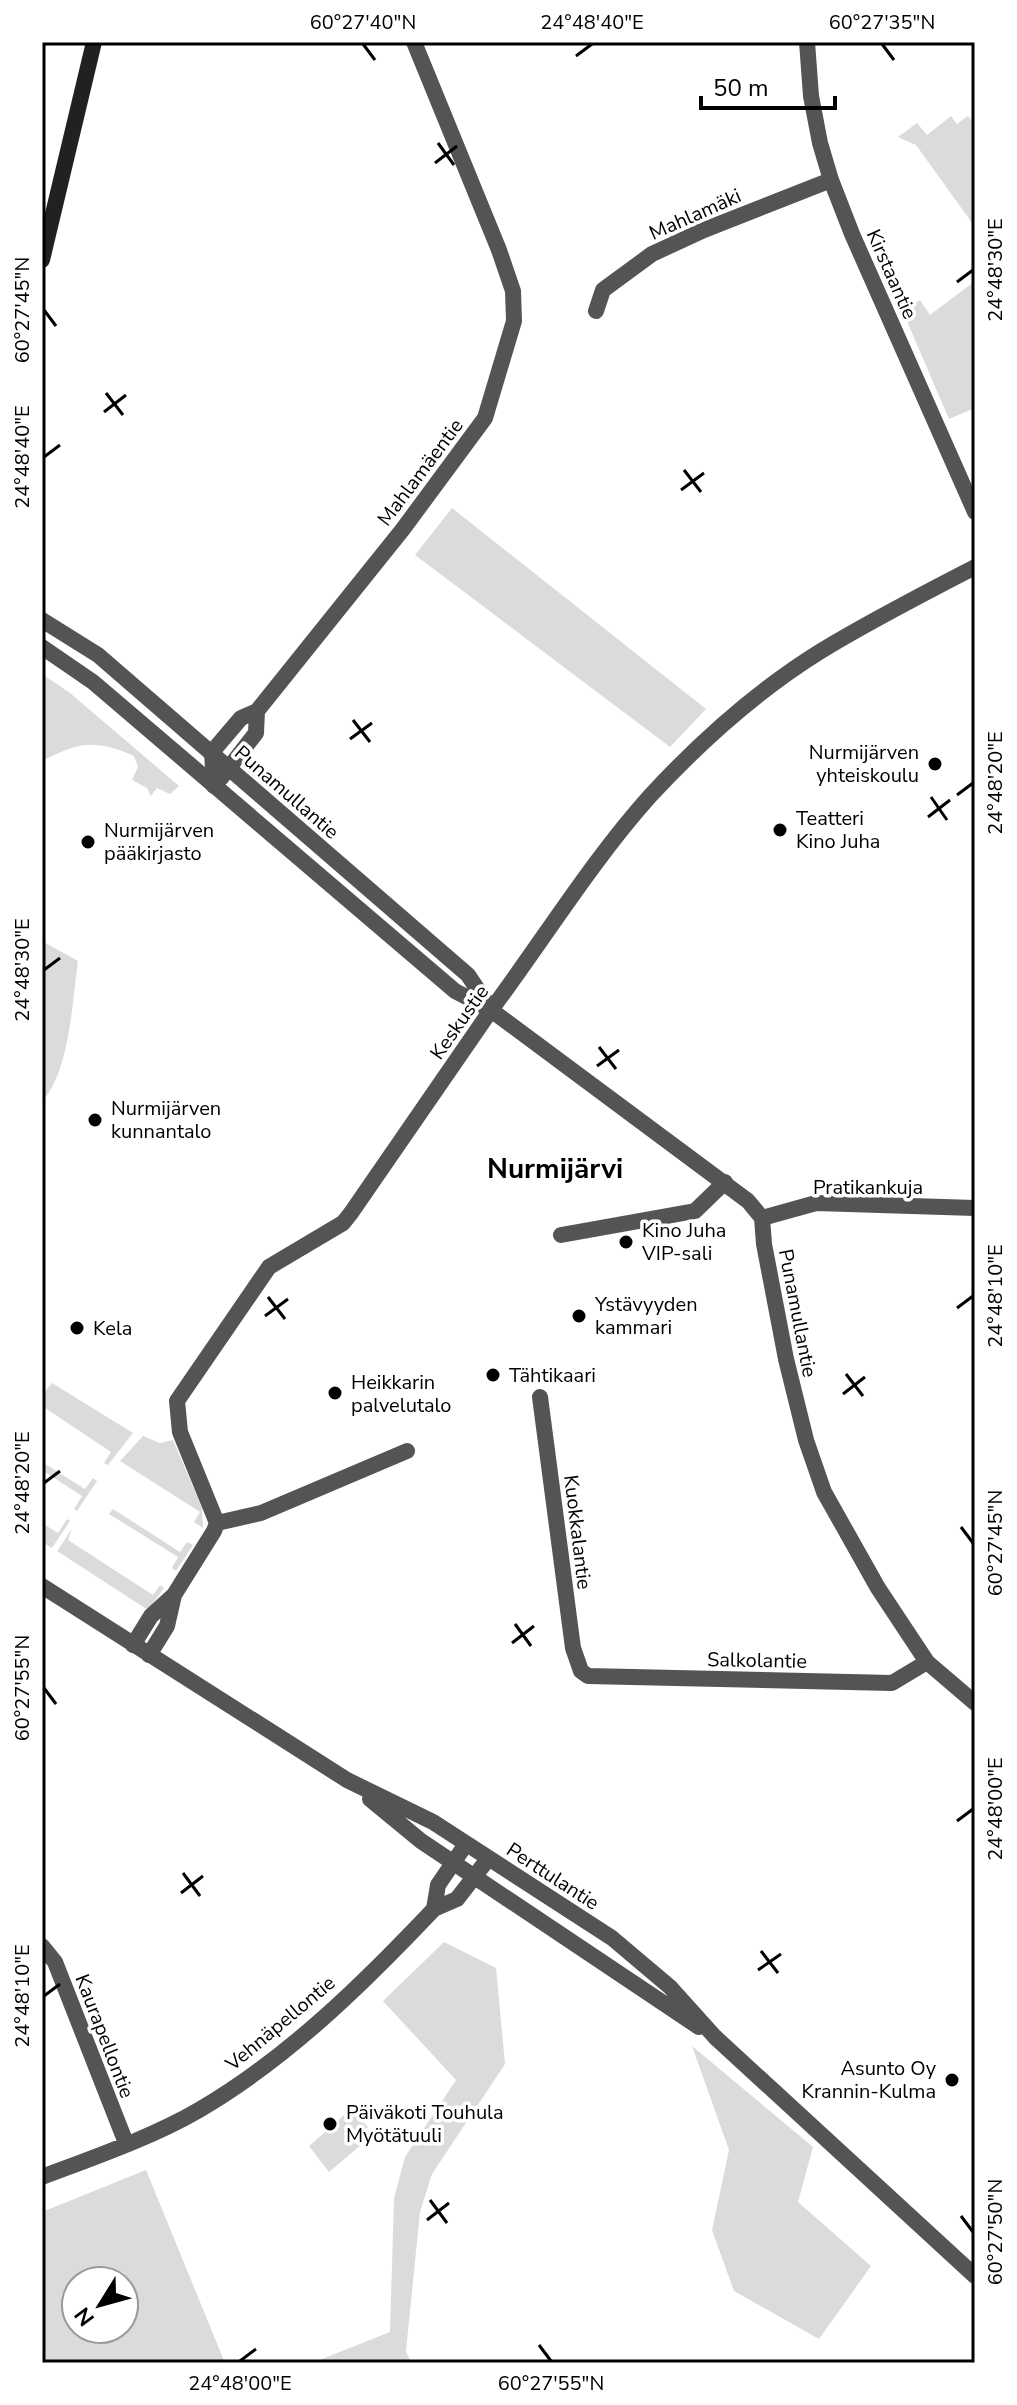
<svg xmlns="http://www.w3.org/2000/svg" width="1017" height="2405" font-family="'Nunito Sans',sans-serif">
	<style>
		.green { fill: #dbdbdb; fill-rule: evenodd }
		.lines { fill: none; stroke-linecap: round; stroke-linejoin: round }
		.minor { stroke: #545454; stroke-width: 16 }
		.tertiary { stroke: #545454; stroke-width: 16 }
		.secondary { stroke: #212121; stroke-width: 16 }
		.ticks { fill: none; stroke: #000; stroke-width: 3 }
		.poi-dot { fill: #000; stroke: #fff; stroke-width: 3 }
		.labels { text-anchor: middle; stroke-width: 7; stroke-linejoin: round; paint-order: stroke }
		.street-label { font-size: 20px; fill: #000; stroke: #fff }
		.poi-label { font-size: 20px; fill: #000; stroke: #fff; text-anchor: start }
		.district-label { font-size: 28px; font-weight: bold; fill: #000; stroke: #fff }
		.neatline { fill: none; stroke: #000; stroke-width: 3 }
		.ticks-label { font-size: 20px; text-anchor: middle; fill: #000 }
	</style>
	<rect width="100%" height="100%" fill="#fff"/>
	<!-- green -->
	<path class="green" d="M 951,116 L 957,124 L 968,116 L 972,121 L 975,119 L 975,227 L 916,145 L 898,137 L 917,123 L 927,135 Z
		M 975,281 L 975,408 L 949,419 L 903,312 L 920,300 L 930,315 Z
		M 452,508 L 706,709 L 670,747 L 415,555 Z
		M 42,674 L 70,693 L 179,786 L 170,794 L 157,788 L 151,796 L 147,788 L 132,780 L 138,767 L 134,756 C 95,739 79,742 42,761 Z
		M 42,941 L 78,961 C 72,1003 70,1070 42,1102 Z
		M 52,1383 L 133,1433 L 108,1465 L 104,1463 L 111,1452 L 42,1406 L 42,1395 Z
		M 143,1436 L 160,1443 L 173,1440 L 202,1508 L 203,1528 L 194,1522 L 200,1512 L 120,1461 Z
		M 42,1462 L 85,1489 L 93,1478 L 97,1481 L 77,1511 L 74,1509 L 82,1496 L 42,1470 Z
		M 113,1509 L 180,1552 L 187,1542 L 193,1545 L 176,1571 L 172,1568 L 178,1557 L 109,1514 Z
		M 67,1519 L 70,1521 L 52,1548 L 42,1542 L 42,1523 L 58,1533 Z
		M 72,1529 L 68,1540 L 153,1595 L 160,1585 L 164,1588 L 148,1610 L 57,1551 Z
		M 444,1942 L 496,1968 L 505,2064 L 432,2174 L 420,2212 L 406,2351 L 411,2363 L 312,2363 L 390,2332 L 394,2198 L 405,2157 L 456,2080 L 383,2001 Z
		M 692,2046 L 813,2147 L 798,2202 L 871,2266 L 819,2339 L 734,2291 L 712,2230 L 729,2150 Z
		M 351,2109 L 368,2127 L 355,2137 L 361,2145 L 329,2172 L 309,2146 Z
		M 146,2170 L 225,2363 L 42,2363 L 42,2212 ZM 76,2281 L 124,2281 L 124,2329 L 76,2329 Z"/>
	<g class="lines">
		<!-- minor -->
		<path class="minor" d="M 807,42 L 811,96 L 820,143 L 831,180 L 852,234 L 975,512
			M 596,311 L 603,290 L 652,254 L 704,230 L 831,180
			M 221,778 L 256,733 L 257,711
			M 214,786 L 212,752 L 241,718 L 257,711 L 403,529 L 485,418 L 514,321 L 513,291 L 499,250 L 414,42
			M 561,1235 L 695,1211 L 725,1182
			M 540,1397 L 573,1648 L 581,1671 L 588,1676 L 892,1683 L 927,1662
			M 217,1523 L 261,1513 L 407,1451
			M 133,1645 L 151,1616 L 174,1595
			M 149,1655 L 167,1626 L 174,1595 L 214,1531 L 217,1523 L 180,1432 L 177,1401 L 269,1267 L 343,1223 L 351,1213 L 491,1010
			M 434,1909 L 438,1885 L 466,1844
			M 42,1946 L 55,1962 L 126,2143
			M 42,2177 C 92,2158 153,2137 199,2110 C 288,2058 364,1983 434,1909 L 457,1899 L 488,1859"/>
		<!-- tertiary -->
		<path class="tertiary" d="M 42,620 L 98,655 L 468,975 L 490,1008
			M 42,647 L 93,682 L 455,991 L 491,1010 L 748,1201 L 762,1218 L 764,1244 L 786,1359 L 806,1440 L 824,1492 L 878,1588 L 927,1662 L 975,1703
			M 491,1010 C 544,939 591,862 650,796 C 700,742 758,690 821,651 C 870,621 923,594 975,567
			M 762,1218 L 816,1203 L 975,1208
			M 42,1586 L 347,1780 L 433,1822 L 612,1938 L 670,1987 L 715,2037 L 975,2276
			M 370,1799 L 421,1841 L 699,2027"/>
		<!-- secondary -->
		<path class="secondary" d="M 42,260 L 94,42"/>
	</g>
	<!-- ticks -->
	<path class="ticks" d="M 363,44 L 375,60M 882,44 L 894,60M 576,56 L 592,44M 438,143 L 454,165M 435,163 L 457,146M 957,282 L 973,270M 44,310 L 56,326M 106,393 L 123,415M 104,412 L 126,395M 44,457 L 60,445M 684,470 L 701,492M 681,490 L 704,473M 353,720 L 370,742M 350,739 L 372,723M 957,795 L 973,783M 931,797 L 947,820M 928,817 L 950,800M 44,970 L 60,958M 599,1047 L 616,1069M 597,1066 L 619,1050M 268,1297 L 285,1319M 957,1308 L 973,1296M 265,1316 L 288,1299M 846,1374 L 863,1396M 843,1394 L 865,1377M 44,1483 L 60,1471M 961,1527 L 973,1543M 515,1624 L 531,1646M 512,1643 L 534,1626M 44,1688 L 56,1704M 957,1821 L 973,1809M 183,1873 L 200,1896M 181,1893 L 203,1876M 761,1951 L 778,1973M 758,1970 L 781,1954M 44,1996 L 60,1984M 430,2200 L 447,2223M 961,2216 L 973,2232M 427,2220 L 449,2203M 539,2345 L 551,2361M 240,2361 L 256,2349"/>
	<!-- markers -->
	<g class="poi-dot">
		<circle cx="935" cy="764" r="8"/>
		<circle cx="780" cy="830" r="8"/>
		<circle cx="88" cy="842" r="8"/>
		<circle cx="95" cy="1120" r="8"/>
		<circle cx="626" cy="1242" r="8"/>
		<circle cx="579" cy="1316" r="8"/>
		<circle cx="77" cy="1328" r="8"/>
		<circle cx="493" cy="1375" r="8"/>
		<circle cx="335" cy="1393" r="8"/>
		<circle cx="952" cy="2080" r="8"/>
		<circle cx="330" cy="2124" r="8"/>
	</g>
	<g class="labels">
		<!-- street labels -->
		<g class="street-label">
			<text transform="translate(695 214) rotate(-24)" y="7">Mahlamäki</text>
			<text transform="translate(892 274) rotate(66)" y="7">Kirstaantie</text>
			<text transform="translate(420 472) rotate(-53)" y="7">Mahlamäentie</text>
			<text transform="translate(287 792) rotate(41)" y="7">Punamullantie</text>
			<text transform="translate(459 1022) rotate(-55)" y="7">Keskustie</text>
			<text x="868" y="1194">Pratikankuja</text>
			<text transform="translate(798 1313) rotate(79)" y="7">Punamullantie</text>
			<text transform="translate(578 1532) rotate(83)" y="7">Kuokkalantie</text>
			<text transform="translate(757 1660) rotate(1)" y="7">Salkolantie</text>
			<text transform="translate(553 1876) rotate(33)" y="7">Perttulantie</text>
			<text transform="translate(280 2023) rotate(-40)" y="7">Vehnäpellontie</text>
			<text transform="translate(105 2036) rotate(69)" y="7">Kaurapellontie</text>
		</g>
		<!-- poi labels -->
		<g class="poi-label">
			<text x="919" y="759" text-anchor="end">Nurmijärven<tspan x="919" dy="23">yhteiskoulu</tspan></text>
			<text x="796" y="825">Teatteri<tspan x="796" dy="23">Kino Juha</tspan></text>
			<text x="104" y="837">Nurmijärven<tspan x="104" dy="23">pääkirjasto</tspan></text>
			<text x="111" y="1115">Nurmijärven<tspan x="111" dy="23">kunnantalo</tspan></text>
			<text x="642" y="1237">Kino Juha<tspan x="642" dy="23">VIP-sali</tspan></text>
			<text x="595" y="1311">Ystävyyden<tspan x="595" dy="23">kammari</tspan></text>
			<text x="93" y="1335">Kela</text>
			<text x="509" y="1382">Tähtikaari</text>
			<text x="351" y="1389">Heikkarin<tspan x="351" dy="23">palvelutalo</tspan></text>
			<text x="936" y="2075" text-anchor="end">Asunto Oy<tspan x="936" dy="23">Krannin-Kulma</tspan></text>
			<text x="346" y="2119">Päiväkoti Touhula<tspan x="346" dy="23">Myötätuuli</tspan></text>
		</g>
		<!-- district labels -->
		<g class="district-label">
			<text x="555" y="1178">Nurmijärvi</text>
		</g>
	</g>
	<!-- border -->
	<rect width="1017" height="2405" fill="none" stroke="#ffffff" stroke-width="88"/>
	<!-- north arrow -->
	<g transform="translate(100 2305) rotate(233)"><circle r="38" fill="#ffffff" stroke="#999999" stroke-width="2"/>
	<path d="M0-6L14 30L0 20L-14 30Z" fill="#000000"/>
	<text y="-12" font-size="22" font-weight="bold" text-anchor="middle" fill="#000000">N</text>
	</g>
	<!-- scale -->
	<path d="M701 96v12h134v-12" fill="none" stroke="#000000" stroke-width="4"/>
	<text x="713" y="96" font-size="24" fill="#000000" stroke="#ffffff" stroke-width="6" paint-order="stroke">50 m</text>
	<rect x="44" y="44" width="929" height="2317" class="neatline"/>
	<g class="ticks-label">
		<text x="363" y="29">60°27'40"N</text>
		<text x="592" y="29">24°48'40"E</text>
		<text x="882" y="29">60°27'35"N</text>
		<text transform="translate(995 270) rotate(-90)" y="7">24°48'30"E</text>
		<text transform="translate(22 310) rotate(-90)" y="7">60°27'45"N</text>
		<text transform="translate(22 457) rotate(-90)" y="7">24°48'40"E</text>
		<text transform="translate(995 783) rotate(-90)" y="7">24°48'20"E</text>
		<text transform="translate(22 970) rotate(-90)" y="7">24°48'30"E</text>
		<text transform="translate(995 1296) rotate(-90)" y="7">24°48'10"E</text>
		<text transform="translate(22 1483) rotate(-90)" y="7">24°48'20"E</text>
		<text transform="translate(995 1543) rotate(-90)" y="7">60°27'45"N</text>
		<text transform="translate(22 1688) rotate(-90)" y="7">60°27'55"N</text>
		<text transform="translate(995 1809) rotate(-90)" y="7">24°48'00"E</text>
		<text transform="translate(22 1996) rotate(-90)" y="7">24°48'10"E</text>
		<text transform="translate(995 2232) rotate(-90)" y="7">60°27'50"N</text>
		<text x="240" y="2390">24°48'00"E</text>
		<text x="551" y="2390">60°27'55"N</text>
	</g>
</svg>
